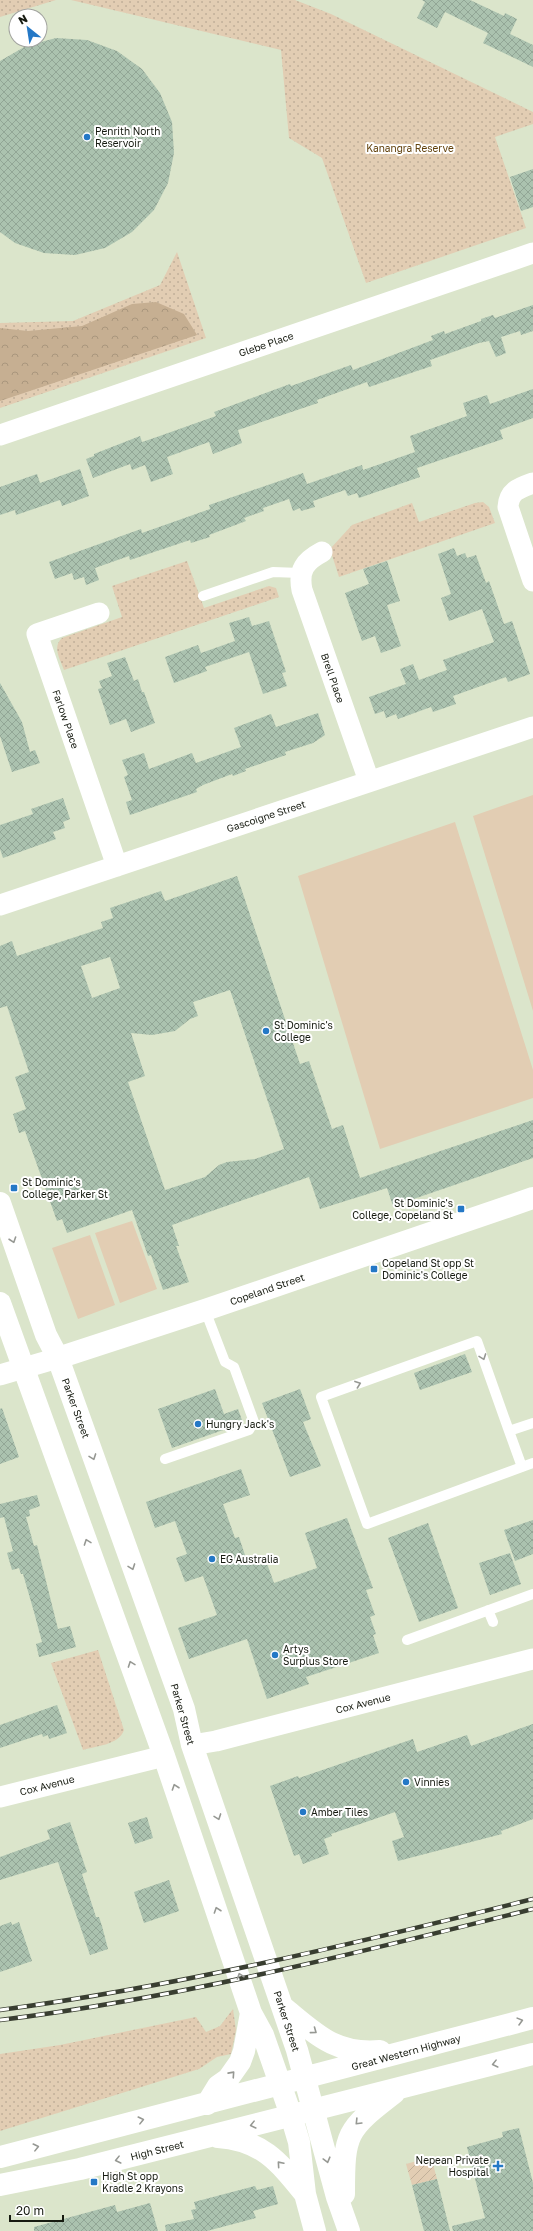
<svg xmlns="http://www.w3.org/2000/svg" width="533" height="2231" font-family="'Golos Text',sans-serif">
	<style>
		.grass { fill: url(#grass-dots) }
		.forest { fill: url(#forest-crowns) }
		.garden { fill: url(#garden-furrows) }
		.pitch { fill: #e2cdb3 }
		.building { fill: url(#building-cross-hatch); fill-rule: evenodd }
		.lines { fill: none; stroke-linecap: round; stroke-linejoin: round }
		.lane { stroke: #fff; stroke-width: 10 }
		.street { stroke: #fff; stroke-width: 21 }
		.secondary { stroke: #fff; stroke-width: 22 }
		.highway { stroke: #fff; stroke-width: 22 }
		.rail-casing { stroke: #393e31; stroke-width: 4.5 }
		.rail { stroke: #fff; stroke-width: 3; stroke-dasharray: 9; stroke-linecap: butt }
		.oneway { stroke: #969893 }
		.poi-dot { fill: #2478c6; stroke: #fff; stroke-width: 1.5 }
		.labels { text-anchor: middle; stroke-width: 4; stroke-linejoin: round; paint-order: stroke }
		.poi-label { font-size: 10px; fill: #161a10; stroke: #fff; text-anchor: start }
		.park-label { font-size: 10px; fill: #62420d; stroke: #fff }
		.street-label { font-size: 10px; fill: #161a10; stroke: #fff }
	</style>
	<defs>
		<pattern id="grass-dots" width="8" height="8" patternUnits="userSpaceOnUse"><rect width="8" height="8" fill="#e2cdb3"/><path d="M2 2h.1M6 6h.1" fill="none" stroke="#c1af99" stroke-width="1.8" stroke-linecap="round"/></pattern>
		<pattern id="forest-crowns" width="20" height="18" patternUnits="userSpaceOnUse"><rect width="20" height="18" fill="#c6af92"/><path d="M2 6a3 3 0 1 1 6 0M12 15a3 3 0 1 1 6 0" fill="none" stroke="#a9967d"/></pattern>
		<pattern id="garden-furrows" width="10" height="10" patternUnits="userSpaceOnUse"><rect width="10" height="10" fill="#e2cdb3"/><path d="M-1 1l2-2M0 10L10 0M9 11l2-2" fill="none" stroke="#c1af99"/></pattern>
		<pattern id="building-cross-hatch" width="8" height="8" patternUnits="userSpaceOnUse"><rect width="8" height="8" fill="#abc2af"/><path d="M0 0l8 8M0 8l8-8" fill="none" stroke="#92a696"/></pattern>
	</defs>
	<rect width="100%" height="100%" fill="#dbe5cb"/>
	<!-- grass -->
	<path class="grass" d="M 0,0 L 56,0 L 0,17 Z
		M 71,0 L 295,0 L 331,14 L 533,112 L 533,124 L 495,137 L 526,228 L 366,283 L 322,158 L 289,138 L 281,50 Z
		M 177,252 L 206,338 L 0,408 L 0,323 L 73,321 L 160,285 Z
		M 483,502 L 489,507 L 495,523 L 339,577 L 330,549 L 352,525 L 412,503 L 419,522 L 475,503 Z
		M 187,561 L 204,608 L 269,586 L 276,588 L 279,597 L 64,670 C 60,659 52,647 62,638 L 122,617 L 112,586 Z
		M 98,1650 L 124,1730 C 119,1745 96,1746 83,1750 L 51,1663 Z
		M 233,2009 L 236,2030 L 231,2054 L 217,2057 L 199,2069 L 0,2131 L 0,2054 L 60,2045 L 196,2017 L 206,2032 L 220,2026 Z"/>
	<!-- forest -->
	<path class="forest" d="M 156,302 L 184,314 L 197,335 L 0,401 L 0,328 L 28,331 L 82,326 L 132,304 Z"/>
	<!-- garden -->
	<path class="garden" d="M 431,2157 L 437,2179 L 412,2185 L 406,2164 Z"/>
	<!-- pitch -->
	<path class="pitch" d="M 533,795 L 533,1011 L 473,816 Z
		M 455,822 L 533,1070 L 533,1098 L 380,1149 L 298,876 Z
		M 132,1221 L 157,1289 L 120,1303 L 95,1233 Z
		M 90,1235 L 115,1305 L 78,1319 L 52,1248 Z"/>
	<!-- building -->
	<path class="building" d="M 422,0 L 470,0 L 504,16 L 505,13 L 517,19 L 510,34 L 533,45 L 533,67 L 483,43 L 488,33 L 445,12 L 437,28 L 417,18 L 425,2 Z
		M 56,38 L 87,40 L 117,51 L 142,69 L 160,93 L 172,122 L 174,153 L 168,183 L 154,210 L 132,232 L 105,248 L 75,255 L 44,253 L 15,243 L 0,232 L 0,61 L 26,46 Z
		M 533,169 L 533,207 L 521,211 L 510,177 Z
		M 533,305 L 533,331 L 521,335 L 520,331 L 501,337 L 506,353 L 496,357 L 489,341 L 479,343 L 430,360 L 432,366 L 369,387 L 367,382 L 317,400 L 318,403 L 238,430 L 242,443 L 213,454 L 209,442 L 167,457 L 173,474 L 151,482 L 145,465 L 132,470 L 130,464 L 93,478 L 86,459 L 94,456 L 94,454 L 140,436 L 142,442 L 154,438 L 216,416 L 214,412 L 290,384 L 291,386 L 351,365 L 353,370 L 433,340 L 431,336 L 444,331 L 445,334 L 481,321 L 481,319 L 493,315 L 495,318 Z
		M 533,389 L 533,418 L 500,430 L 503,439 L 417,468 L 420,477 L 359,498 L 357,493 L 348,496 L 345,490 L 313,501 L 315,507 L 301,511 L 300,508 L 293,511 L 289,499 L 263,508 L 264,511 L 244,518 L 246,521 L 209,535 L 210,537 L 191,543 L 190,540 L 130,560 L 129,556 L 95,568 L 99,580 L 86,585 L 84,577 L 74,580 L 72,573 L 55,579 L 49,562 L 141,529 L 142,533 L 210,509 L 209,505 L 303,473 L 307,484 L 362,465 L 363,470 L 415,452 L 410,436 L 467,416 L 463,403 L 487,395 L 490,404 Z
		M 80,469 L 89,496 L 62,506 L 60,500 L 16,515 L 15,510 L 0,515 L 0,487 L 37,474 L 40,483 Z
		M 454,548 L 457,556 L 465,553 L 467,558 L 476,555 L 486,583 L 489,581 L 504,624 L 512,621 L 530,674 L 508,682 L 506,677 L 453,696 L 456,704 L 433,712 L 431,707 L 398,719 L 396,714 L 386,718 L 384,711 L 375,714 L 369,697 L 406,684 L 400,669 L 413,664 L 419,680 L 447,670 L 443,660 L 494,642 L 482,609 L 449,621 L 441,598 L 451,594 L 438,554 Z
		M 387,561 L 400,601 L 387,605 L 401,646 L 381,653 L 375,636 L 362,641 L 345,593 L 369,584 L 363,569 Z
		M 249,617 L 252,626 L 269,621 L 286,672 L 282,673 L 287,686 L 263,694 L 249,652 L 205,667 L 207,671 L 174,683 L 165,657 L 198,645 L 201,653 L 235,641 L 229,623 Z
		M 125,657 L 134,681 L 138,679 L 142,692 L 144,692 L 155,723 L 131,732 L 126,719 L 110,725 L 98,689 L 102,688 L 99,681 L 112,676 L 107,663 Z
		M 0,683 L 22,722 L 30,752 L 35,750 L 40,763 L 12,772 L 0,736 Z
		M 318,713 L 325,735 L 313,743 L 285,752 L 286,755 L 245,769 L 246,771 L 233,776 L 232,774 L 203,785 L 196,789 L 197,792 L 130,815 L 126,802 L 132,800 L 124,777 L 128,775 L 122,760 L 144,753 L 149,769 L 192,753 L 196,763 L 241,747 L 234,728 L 271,714 L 276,727 Z
		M 63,798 L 70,819 L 63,822 L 65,828 L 53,832 L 56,839 L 3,858 L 0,849 L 0,825 L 33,814 L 31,809 Z
		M 237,876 L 300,1064 L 309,1061 L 332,1129 L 343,1125 L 360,1178 L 533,1120 L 533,1158 L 393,1206 L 387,1188 L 320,1209 L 309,1177 L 172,1225 L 179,1246 L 176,1246 L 189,1282 L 163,1290 L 151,1255 L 148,1256 L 132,1210 L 67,1233 L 62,1219 L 57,1221 L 25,1131 L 19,1133 L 13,1114 L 26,1109 L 15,1077 L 29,1072 L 7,1006 L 0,1008 L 0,946 L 12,941 L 17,956 L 103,928 L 101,922 L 113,918 L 110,908 L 161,891 L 165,901 ZM 110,957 L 120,988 L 92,998 L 81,966 ZM 230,990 L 284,1149 L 255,1159 L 227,1162 L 219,1165 L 205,1177 L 165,1190 L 128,1082 L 145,1076 L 131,1033 L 152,1035 L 175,1031 L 190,1019 L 198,1016 L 193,1002 Z
		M 465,1354 L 472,1372 L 420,1390 L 414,1373 Z
		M 215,1389 L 224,1414 L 238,1409 L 243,1423 L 172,1448 L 158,1409 Z
		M 300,1389 L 311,1419 L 303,1422 L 321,1466 L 290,1477 L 262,1403 Z
		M 2,1408 L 19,1457 L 0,1464 L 0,1409 Z
		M 241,1469 L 250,1495 L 223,1504 L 235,1538 L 239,1537 L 248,1564 L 265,1558 L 274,1583 L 317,1568 L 305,1533 L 347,1518 L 373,1588 L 366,1590 L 375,1615 L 370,1617 L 376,1634 L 373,1635 L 379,1653 L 306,1677 L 309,1684 L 267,1699 L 247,1639 L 189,1659 L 178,1628 L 217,1615 L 203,1576 L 185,1582 L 176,1558 L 187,1554 L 175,1521 L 155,1528 L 146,1502 Z
		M 37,1495 L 40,1506 L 29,1510 L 30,1516 L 26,1517 L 34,1546 L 37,1545 L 58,1629 L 70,1626 L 76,1647 L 39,1657 L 36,1644 L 42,1642 L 34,1612 L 23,1574 L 21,1574 L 19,1568 L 12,1570 L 7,1553 L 13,1551 L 4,1517 L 0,1518 L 0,1504 Z
		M 533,1520 L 533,1554 L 515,1561 L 504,1530 Z
		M 428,1523 L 458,1608 L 419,1622 L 388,1538 Z
		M 510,1553 L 521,1584 L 490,1595 L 479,1563 Z
		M 57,1705 L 67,1733 L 49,1739 L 48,1735 L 43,1737 L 42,1734 L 0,1748 L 0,1725 Z
		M 533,1724 L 533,1819 L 501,1831 L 502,1834 L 398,1861 L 392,1841 L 404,1837 L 395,1812 L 331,1834 L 332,1836 L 324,1839 L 329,1854 L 303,1864 L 299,1854 L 294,1856 L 270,1786 L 298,1776 L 299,1778 L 413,1739 L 417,1752 L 467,1735 L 471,1746 Z
		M 147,1817 L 153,1838 L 135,1844 L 128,1823 Z
		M 70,1822 L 87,1872 L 82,1874 L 96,1917 L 99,1917 L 102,1926 L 108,1949 L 90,1955 L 58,1862 L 0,1880 L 0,1857 L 50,1839 L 47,1830 Z
		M 169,1880 L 179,1911 L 144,1923 L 134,1892 Z
		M 11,1922 L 12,1925 L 19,1922 L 32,1961 L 0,1972 L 0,1926 Z
		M 519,2128 L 533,2183 L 533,2231 L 453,2231 L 452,2226 L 485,2218 L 467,2147 L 503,2137 L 502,2132 Z
		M 437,2179 L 450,2231 L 424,2231 L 412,2185 Z
		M 255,2186 L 257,2190 L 273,2186 L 278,2204 L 253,2211 L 256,2218 L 207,2231 L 166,2231 L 165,2225 L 194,2219 L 191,2210 L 196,2209 L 194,2202 Z
		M 150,2203 L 158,2231 L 34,2231 L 34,2227 L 115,2205 L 117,2212 Z"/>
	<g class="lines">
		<!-- lane -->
		<path class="lane" d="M 203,596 L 273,572 L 300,573
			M 533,1423 L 509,1431 L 477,1341 L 321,1397 L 367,1524 L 533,1463
			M 509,1431 L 522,1467
			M 165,1459 L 249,1430 L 254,1422 L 234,1367 L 225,1362 L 205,1310
			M 488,1610 L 493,1622
			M 407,1640 L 533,1594"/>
		<!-- street -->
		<path class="street" d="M 0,435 L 533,253
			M 533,483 C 519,488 509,491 508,507 L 533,581
			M 322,552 C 305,561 298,570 302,590 L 369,781
			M 99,613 L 37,634 L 117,866
			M 0,905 L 533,727
			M 0,1375 L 58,1358
			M 192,1745 L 216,1741 L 533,1659
			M 0,1797 L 164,1756"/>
		<!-- secondary -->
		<path class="secondary" d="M 58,1358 L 205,1310 L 533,1198"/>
		<!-- highway -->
		<path class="highway" d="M 0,1203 L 46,1335 L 58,1358 L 184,1709 L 192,1745 L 297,2050 L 337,2197 L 349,2231
			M 0,1303 L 164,1756 L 251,2013 L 263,2035 L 291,2115 L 299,2142 L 305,2194 L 315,2231
			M 283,2007 C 316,2034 335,2055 380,2051
			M 207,2104 L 218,2086 L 228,2079 L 240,2062 L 244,2051 L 251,2013
			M 218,2137 C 262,2140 279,2162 305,2194
			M 0,2157 L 533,2018
			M 0,2185 L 80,2169 L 533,2054
			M 344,2194 C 344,2133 346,2130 394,2093"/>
		<!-- rail casing -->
		<g class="rail-casing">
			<path id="rail" d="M 0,2010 C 180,1986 357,1943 533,1899
				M 0,2020 C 180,1998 357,1953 533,1909"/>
		</g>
		<!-- rail -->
		<use href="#rail" class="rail"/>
	</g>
	<!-- one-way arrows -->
	<defs><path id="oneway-chevron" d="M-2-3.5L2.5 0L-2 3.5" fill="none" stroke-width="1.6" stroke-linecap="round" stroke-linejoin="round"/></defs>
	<g class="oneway">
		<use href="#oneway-chevron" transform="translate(13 1240) rotate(71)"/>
		<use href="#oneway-chevron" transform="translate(483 1357) rotate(70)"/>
		<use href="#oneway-chevron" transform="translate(358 1384) rotate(-20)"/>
		<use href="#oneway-chevron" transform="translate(93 1457) rotate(70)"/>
		<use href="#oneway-chevron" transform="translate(87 1542) rotate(-110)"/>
		<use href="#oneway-chevron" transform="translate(132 1567) rotate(70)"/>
		<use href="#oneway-chevron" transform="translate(131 1664) rotate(-110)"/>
		<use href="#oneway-chevron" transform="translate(175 1787) rotate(-109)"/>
		<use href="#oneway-chevron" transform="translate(218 1817) rotate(70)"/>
		<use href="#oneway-chevron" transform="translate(217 1910) rotate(-109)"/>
		<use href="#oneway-chevron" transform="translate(240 1976) rotate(-109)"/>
		<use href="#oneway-chevron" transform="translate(520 2021) rotate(-15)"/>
		<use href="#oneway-chevron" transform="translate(314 2031) rotate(36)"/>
		<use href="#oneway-chevron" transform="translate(495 2064) rotate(166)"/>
		<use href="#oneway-chevron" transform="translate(232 2074) rotate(-48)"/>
		<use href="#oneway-chevron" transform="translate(141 2120) rotate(-14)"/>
		<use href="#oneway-chevron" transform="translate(358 2122) rotate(134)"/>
		<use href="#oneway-chevron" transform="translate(253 2125) rotate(166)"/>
		<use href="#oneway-chevron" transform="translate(36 2147) rotate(-14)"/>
		<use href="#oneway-chevron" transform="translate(118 2160) rotate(166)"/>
		<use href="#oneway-chevron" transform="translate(327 2160) rotate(75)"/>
		<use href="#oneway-chevron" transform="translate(280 2164) rotate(-131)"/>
	</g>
	<!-- markers -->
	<g class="poi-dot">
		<circle cx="87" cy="137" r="4"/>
		<circle cx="266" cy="1031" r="4"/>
		<rect x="10" y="1184" width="8" height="8" rx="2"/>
		<rect x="457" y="1205" width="8" height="8" rx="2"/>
		<rect x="370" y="1265" width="8" height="8" rx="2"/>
		<circle cx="198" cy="1424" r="4"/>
		<circle cx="212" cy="1559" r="4"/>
		<circle cx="275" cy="1655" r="4"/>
		<circle cx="406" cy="1782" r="4"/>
		<circle cx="303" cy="1812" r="4"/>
		<path d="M496 2160h4v4h4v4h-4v4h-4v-4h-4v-4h4z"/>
		<rect x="90" y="2178" width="8" height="8" rx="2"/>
	</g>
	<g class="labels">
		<!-- poi labels -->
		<g class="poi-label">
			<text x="95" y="135">Penrith North<tspan x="95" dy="12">Reservoir</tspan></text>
			<text x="274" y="1029">St Dominic's<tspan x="274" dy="12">College</tspan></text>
			<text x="22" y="1186">St Dominic's<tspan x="22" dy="12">College, Parker St</tspan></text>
			<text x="453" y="1207" text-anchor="end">St Dominic's<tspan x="453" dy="12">College, Copeland St</tspan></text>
			<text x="382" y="1267">Copeland St opp St<tspan x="382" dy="12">Dominic's College</tspan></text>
			<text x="206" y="1428">Hungry Jack's</text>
			<text x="220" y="1563">EG Australia</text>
			<text x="283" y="1653">Artys<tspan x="283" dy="12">Surplus Store</tspan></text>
			<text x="414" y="1786">Vinnies</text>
			<text x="311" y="1816">Amber Tiles</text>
			<text x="489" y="2164" text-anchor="end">Nepean Private<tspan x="489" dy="12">Hospital</tspan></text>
			<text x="102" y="2180">High St opp<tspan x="102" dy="12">Kradle 2 Krayons</tspan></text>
		</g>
		<!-- park labels -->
		<g class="park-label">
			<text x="410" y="152">Kanangra Reserve</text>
		</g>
		<!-- street labels -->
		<g class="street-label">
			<text transform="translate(266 344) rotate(-19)" y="4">Glebe Place</text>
			<text transform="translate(333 678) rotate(71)" y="4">Brell Place</text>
			<text transform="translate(66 719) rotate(71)" y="4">Farlow Place</text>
			<text transform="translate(266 816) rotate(-18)" y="4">Gascoigne Street</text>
			<text transform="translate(267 1289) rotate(-19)" y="4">Copeland Street</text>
			<text transform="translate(76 1408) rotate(70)" y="4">Parker Street</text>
			<text transform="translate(363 1703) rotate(-14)" y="4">Cox Avenue</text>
			<text transform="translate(183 1714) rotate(74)" y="4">Parker Street</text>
			<text transform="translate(47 1785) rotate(-14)" y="4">Cox Avenue</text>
			<text transform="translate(287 2021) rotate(72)" y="4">Parker Street</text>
			<text transform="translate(406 2052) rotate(-15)" y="4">Great Western Highway</text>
			<text transform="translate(157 2150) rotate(-14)" y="4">High Street</text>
		</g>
	</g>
	<!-- north arrow -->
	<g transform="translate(28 28) rotate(330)"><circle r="19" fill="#ffffff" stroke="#a2a39f"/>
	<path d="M0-3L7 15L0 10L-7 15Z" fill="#2478c6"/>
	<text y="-6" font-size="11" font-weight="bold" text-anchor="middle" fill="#161a10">N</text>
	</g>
	<!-- scale -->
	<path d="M10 2215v6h53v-6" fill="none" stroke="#161a10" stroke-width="2"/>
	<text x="16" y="2215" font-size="12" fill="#161a10" stroke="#ffffff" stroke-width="3" paint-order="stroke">20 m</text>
</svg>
